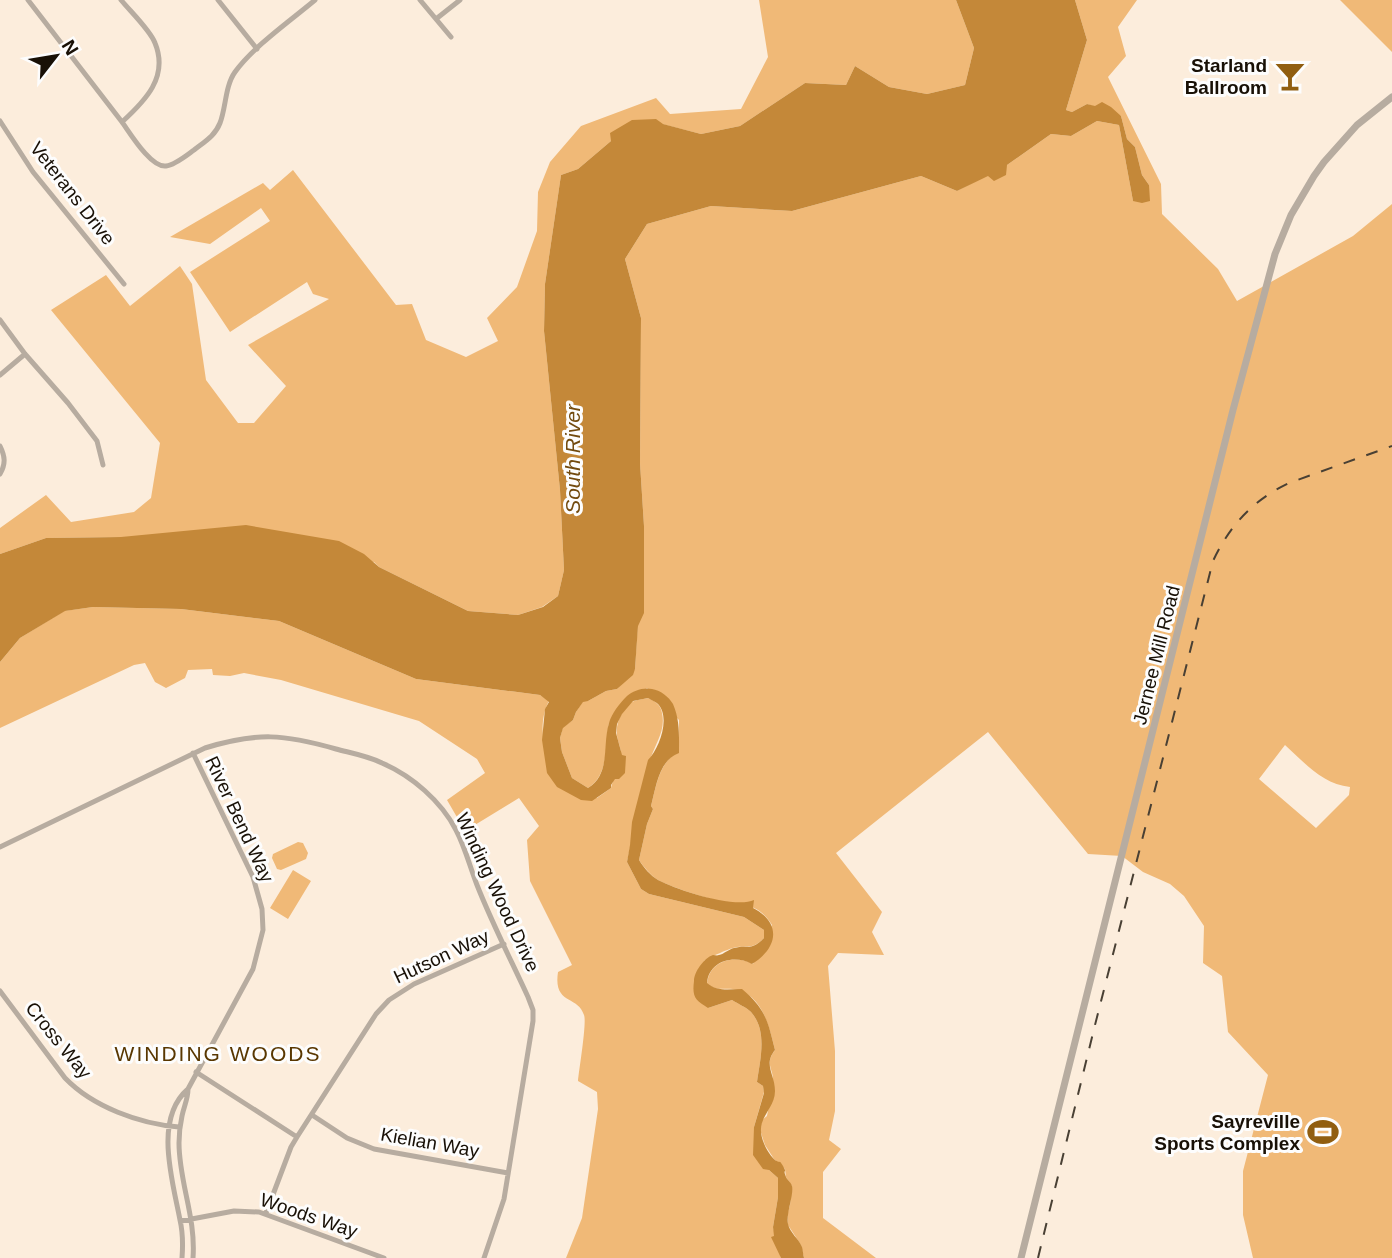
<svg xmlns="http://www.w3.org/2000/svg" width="1392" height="1258" font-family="Arial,sans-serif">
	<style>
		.green { fill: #f0b977; fill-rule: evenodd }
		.water { fill: #c48839 }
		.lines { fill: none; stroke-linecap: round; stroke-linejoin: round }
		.minor { stroke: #b7aca0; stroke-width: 5 }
		.tertiary { stroke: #b7aca0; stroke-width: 7 }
		.rail { stroke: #494034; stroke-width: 2; stroke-dasharray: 12 12; stroke-linecap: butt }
		.labels { text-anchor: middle; stroke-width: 6; stroke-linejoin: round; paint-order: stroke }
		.poi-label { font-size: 19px; font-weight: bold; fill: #181006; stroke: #fdfdfd; text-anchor: end }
		.street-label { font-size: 19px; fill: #181006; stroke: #fdfdfd }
		.water-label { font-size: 21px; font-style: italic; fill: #734b0f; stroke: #fdfdfd }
		.neighbourhood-label { font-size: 21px; letter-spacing: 2px; fill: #593700; stroke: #fdfdfd }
	</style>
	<rect width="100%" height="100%" fill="#fceddc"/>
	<!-- green -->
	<path class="green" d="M 759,0 L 956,0 L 974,48 L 965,85 L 927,94 L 889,87 L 855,66 L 846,85 L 805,83 L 740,126 L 701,134 L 662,124 L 611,141 L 578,169 L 561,175 L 545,284 L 544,331 L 560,490 L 564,570 L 558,596 L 542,607 L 518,615 L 468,611 L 379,567 L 374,562 L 121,537 L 46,538 L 0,554 L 0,528 L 46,495 L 71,522 L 134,512 L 151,498 L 160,443 L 51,310 L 106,275 L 130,306 L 180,266 L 192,284 L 206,380 L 238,423 L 254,423 L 286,386 L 248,345 L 329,299 L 313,294 L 307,282 L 230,332 L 190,272 L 270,221 L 261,208 L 210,244 L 170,237 L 263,183 L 270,190 L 293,170 L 396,305 L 412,304 L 426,340 L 466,357 L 498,341 L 487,318 L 517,287 L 537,231 L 538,192 L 550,162 L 581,126 L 656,98 L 670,114 L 741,109 L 768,57 Z
		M 1075,0 L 1137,0 L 1118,27 L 1126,56 L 1108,77 L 1161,184 L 1162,214 L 1218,269 L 1237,301 L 1353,236 L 1392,204 L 1392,1258 L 1253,1258 L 1243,1215 L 1243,1171 L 1268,1075 L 1228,1032 L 1222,976 L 1203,963 L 1204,926 L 1184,896 L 1170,884 L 1143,872 L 1122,856 L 1088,854 L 988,732 L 836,853 L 882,912 L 872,932 L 884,955 L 838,953 L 828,966 L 835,1051 L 835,1111 L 829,1140 L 841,1149 L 823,1172 L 823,1218 L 876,1258 L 804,1258 L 801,1245 L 788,1225 L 788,1212 L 790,1205 L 792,1186 L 786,1177 L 785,1169 L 774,1159 L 765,1145 L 762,1136 L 760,1129 L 762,1120 L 767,1116 C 769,1105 772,1093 773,1082 C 774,1068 764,1065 775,1050 C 769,1026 762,993 733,989 C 723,988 716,991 707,984 C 709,961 734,954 753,964 L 772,925 C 758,901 738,905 715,900 C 700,896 671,887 658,880 C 650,875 644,867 639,860 L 647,824 L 653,809 L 651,806 C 656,787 659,761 679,752 L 679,720 L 647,688 L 609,723 C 605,745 609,775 588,788 L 572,778 L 562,752 L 560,738 L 563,727 L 573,720 L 576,712 L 583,701 L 588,701 L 606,691 L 617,689 L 635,669 L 644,526 L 640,463 L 641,318 L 625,259 L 647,224 L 711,206 L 792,211 L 921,176 L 957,191 L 1007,165 L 1051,134 L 1071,136 L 1097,121 L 1119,125 L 1133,201 L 1149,185 L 1142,175 L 1135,147 L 1127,139 L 1121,116 L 1087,104 L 1072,112 L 1066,110 L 1087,40 ZM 1285,745 C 1304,762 1322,784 1350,787 L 1349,795 L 1316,828 L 1259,779 Z
		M 1340,0 L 1392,0 L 1392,52 Z
		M 93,607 L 181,609 L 279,621 L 416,679 L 540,695 L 549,701 C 537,723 545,750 548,773 L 597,798 L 611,788 C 613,778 620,768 621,757 C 622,750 618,743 617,736 C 615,724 622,709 632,702 C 636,700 643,699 648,698 C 655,701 661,705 662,713 C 666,731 655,744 650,760 C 641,794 634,828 627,862 L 641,889 L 649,894 L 744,917 L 764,930 L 764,938 C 754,948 751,946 737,947 C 730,948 710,957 704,961 L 708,1008 L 732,1000 C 738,1004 746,1007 751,1012 C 768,1031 760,1060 757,1082 L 763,1086 L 764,1092 L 754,1127 L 769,1170 L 778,1178 L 778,1197 L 773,1227 L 781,1258 L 566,1258 L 582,1218 L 598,1109 L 597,1092 L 578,1081 C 579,1070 587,1022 584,1015 C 578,995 553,1005 558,972 L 572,965 L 530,881 L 527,840 L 539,826 L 519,798 L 465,831 L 447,800 L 485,773 L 477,759 L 419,721 L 281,680 L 244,673 L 230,676 L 213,675 L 212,669 L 188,670 L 185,678 L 166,688 L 155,682 L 145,663 L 134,665 L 0,728 L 0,662 L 20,638 L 64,611 Z
		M 298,842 L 303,843 L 308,853 L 306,859 L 281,870 L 277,869 L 272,858 L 273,854 Z
		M 293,870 L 311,881 L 288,919 L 270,908 Z"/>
	<!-- water -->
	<path class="water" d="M 956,0 L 1075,0 L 1087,40 L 1066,110 L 1072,112 L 1087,104 L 1095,106 L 1102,102 L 1111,107 L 1121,116 L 1127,139 L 1135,147 L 1142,175 L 1149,185 L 1150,201 L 1142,203 L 1133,201 L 1119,125 L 1097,121 L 1071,136 L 1051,134 L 1007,165 L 1006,175 L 994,181 L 988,176 L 957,191 L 921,176 L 792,211 L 711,206 L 647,224 L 625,259 L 641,318 L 640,463 L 644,526 L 644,613 L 638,626 L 635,669 L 633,675 L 617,689 L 606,691 L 588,701 L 583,702 L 576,712 L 573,720 L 563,728 L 560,738 L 562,752 L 572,778 L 588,788 C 611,774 602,746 609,723 C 612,713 619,704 627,696 C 633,691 643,687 652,689 C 660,690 669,697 673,704 C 680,720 679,736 679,753 C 659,760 656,787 651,806 L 653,809 L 647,824 L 639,860 C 644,868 650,875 658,880 C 677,890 735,909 754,900 L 753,908 C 782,923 778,948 752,964 C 734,954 709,961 707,983 C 717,992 730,989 742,989 C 766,1009 768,1022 775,1050 C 763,1065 775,1074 775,1091 C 775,1107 760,1116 761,1131 C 761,1140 768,1154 775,1160 C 781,1164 779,1159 783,1166 C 788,1175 782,1167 786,1177 C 787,1180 791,1182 792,1186 C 794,1195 786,1213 788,1224 C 790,1233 799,1239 802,1247 C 803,1251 803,1254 804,1258 L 781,1258 L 771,1237 L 774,1236 L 773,1227 L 778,1197 L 778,1178 L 769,1170 L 763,1169 L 753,1155 L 754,1127 L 764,1093 L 763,1086 L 757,1082 C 760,1060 768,1031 751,1012 C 746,1007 738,1004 732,1000 L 708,1008 C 695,1000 692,997 694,981 C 694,972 704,958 713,955 C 715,955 717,956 719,955 C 724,954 729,949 734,948 C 749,944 750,952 764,938 L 764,930 L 744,917 L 649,894 L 641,889 L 627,862 L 630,845 L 632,822 L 648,760 C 659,749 671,718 658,704 C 656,702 651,700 648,698 L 633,701 L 622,714 L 617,724 L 616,733 L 622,755 L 626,756 L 625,773 L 619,779 L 615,779 L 611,785 L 611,788 L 592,801 L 581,800 L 557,787 L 547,773 L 542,740 L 545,709 L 549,702 L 540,695 L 416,679 L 279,621 L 181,609 L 93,607 L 65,611 L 20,638 L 0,662 L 0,554 L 46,538 L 121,537 L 246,525 L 339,541 L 364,554 L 379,567 L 468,611 L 518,615 L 543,607 L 558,596 L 564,570 L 560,490 L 544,331 L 545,284 L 561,175 L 578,169 L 611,141 L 610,133 L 632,120 L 656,119 L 663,124 L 701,134 L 740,126 L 805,83 L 846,85 L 855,66 L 889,87 L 927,94 L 965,85 L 974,48 Z"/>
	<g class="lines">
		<!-- minor -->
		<path class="minor" d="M 28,0 L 122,122 C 130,133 151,168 166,166 C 175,165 187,155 194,150 C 204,142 215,136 220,123 C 226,108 225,86 235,72 C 254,46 290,21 315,0
			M 121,0 C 130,11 150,30 155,43 C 169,77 145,101 122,122
			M 218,0 L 257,49
			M 420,0 L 451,37
			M 436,19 L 460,0
			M 0,121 L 33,172 L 124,284
			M 0,320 L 25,354 L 68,403 L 97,441 L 103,465
			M 0,375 L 25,354
			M 0,446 C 5,456 6,464 0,474
			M 0,847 L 205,748 C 257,732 284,734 336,749 C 351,753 368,756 382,763 C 412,776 441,801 456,830 C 465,847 470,867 477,885 C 492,923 511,960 528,997 L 533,1010 L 533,1021 L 504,1199 L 484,1258
			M 0,991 L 65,1078 C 93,1107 140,1124 179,1127
			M 196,1072 L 297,1137
			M 188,1089 C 188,1099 184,1106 182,1116 C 180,1125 179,1134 179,1143 C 179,1182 196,1217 193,1258
			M 312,1115 L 347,1138 L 374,1149 L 508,1173
			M 266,1213 L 291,1147 L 297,1137 L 376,1014 L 389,1000 L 414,984 L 504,944
			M 181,1221 L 234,1211 L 259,1212 L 384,1258
			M 182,1258 C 183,1245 183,1233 180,1220 C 173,1182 153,1119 188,1089 L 253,969 L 263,930 L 262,909 L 253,877 L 193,753"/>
		<!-- tertiary -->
		<path class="tertiary" d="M 1021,1258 L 1233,410 L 1275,254 L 1291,215 L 1314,176 L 1324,162 L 1357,125 L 1392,97"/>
		<!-- rail -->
		<path class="rail" d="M 1038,1258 L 1095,1025 L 1213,561 C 1230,525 1253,500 1289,483 L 1392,446"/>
	</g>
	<!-- icons -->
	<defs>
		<g id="bar-bare" transform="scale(2.415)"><path d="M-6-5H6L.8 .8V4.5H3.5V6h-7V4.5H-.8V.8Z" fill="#915e10" stroke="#fdfdfd" stroke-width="2.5" paint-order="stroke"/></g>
		<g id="stadium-bare" transform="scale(2.415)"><path d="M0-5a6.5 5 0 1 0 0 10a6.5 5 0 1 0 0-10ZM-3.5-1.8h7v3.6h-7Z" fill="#915e10" stroke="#fdfdfd" stroke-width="2.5" paint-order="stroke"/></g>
	</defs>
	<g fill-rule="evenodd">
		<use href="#bar-bare" x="1290" y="76"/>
		<use href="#stadium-bare" x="1323" y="1132"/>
	</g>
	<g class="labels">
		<!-- poi labels -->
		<g class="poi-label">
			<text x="1267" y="72">Starland<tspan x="1267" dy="22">Ballroom</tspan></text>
			<text x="1300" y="1128">Sayreville<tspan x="1300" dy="22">Sports Complex</tspan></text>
		</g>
		<!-- street labels -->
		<g class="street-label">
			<text transform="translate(73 193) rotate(52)" y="7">Veterans Drive</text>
			<text transform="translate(1156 655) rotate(-76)" y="7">Jernee Mill Road</text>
			<text transform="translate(240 819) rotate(65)" y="7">River Bend Way</text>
			<text transform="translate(498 892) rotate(65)" y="7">Winding Wood Drive</text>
			<text transform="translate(441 956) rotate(-25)" y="7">Hutson Way</text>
			<text transform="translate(59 1040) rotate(51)" y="7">Cross Way</text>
			<text transform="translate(430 1142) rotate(10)" y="7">Kielian Way</text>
			<text transform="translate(309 1215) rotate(19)" y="7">Woods Way</text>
		</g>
		<!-- water labels -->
		<g class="water-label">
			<text transform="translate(573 459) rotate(-90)" y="7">South River</text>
		</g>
		<!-- neighbourhood labels -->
		<g class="neighbourhood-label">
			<text x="218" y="1061">WINDING WOODS</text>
		</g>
	</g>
	<!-- north arrow -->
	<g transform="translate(56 56) rotate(59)" stroke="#fdfdfd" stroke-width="5" paint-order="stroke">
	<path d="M0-5L12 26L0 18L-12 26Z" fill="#181006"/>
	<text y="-10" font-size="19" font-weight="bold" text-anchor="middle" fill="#181006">N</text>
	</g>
</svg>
